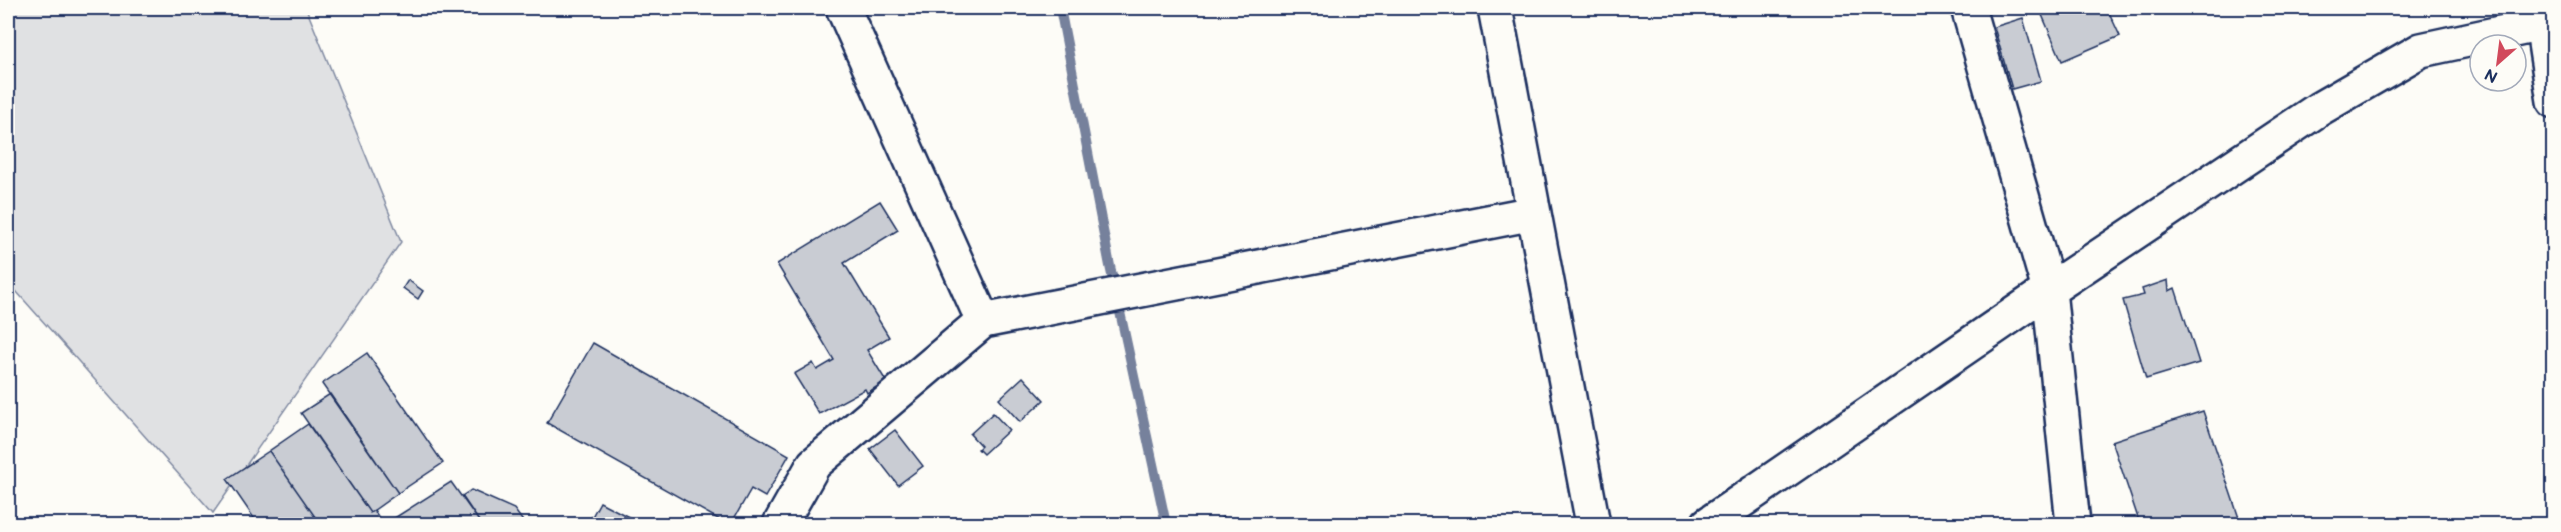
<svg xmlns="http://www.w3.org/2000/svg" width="2561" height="532" font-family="'Balsamiq Sans',sans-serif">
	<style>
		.green { fill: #e0e1e3; stroke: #7e88a0; stroke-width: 1.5 }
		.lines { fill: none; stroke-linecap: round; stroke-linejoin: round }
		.stream { stroke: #76819c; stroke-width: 10 }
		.building { fill: #c9ccd3; stroke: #1b2f5e; stroke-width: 1.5 }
		.minor-casing { stroke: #1b2f5e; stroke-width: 38 }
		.minor { stroke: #fdfcf7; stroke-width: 33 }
	</style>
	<rect width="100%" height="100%" fill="#fdfcf7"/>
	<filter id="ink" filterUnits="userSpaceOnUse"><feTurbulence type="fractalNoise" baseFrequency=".0167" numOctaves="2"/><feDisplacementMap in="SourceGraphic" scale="12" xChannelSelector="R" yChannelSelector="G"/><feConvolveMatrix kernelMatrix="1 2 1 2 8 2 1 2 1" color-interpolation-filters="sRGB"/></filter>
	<g filter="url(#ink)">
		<!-- green -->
		<path class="green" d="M 8,8 L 306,8 L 401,242 L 213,513 L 8,282 Z"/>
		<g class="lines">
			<!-- stream -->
			<path class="stream" d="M 1060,8 L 1110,266 L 1166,524"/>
		</g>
		<!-- building -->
		<path class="building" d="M 2039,8 L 2107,8 L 2120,36 L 2062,61 Z
			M 2023,18 L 2041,81 L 2012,89 L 1994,27 Z
			M 880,201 L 898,230 L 844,263 L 889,337 L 867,350 L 886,381 L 867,393 L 865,389 L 819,414 L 794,374 L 813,363 L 817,370 L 834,360 L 777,264 Z
			M 408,280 L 423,291 L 418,299 L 403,288 Z
			M 2168,280 L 2169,291 L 2175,288 L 2199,363 L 2146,379 L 2123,300 L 2144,295 L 2142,289 Z
			M 593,343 L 789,455 L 765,497 L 751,489 L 731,524 L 727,524 L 547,423 Z
			M 367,353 L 443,463 L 398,493 L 322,384 Z
			M 1023,377 L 1044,400 L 1020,422 L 999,399 Z
			M 330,394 L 398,493 L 370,513 L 301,413 Z
			M 2203,411 L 2241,524 L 2140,524 L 2112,441 Z
			M 993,413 L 1009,430 L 983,454 L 978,449 L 981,446 L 970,434 Z
			M 308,424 L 370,513 L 374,510 L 383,524 L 320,524 L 269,451 Z
			M 895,430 L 923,466 L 898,485 L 870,449 Z
			M 269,451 L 320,524 L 258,524 L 227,479 Z
			M 451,482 L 481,524 L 397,524 L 393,519 Z
			M 471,490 L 514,509 L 525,524 L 481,524 L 462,496 Z
			M 600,502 L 642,524 L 588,524 Z
			M 1223,517 L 1227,524 L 1210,524 Z"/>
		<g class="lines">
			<!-- minor casing -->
			<g class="minor-casing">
				<path id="minor" d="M 843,8 L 983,321
					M 1495,8 L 1593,524
					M 1968,8 L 2049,290 L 2073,524
					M 2543,8 L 2542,24 L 2554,101
					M 780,524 L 814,464 L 983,321 L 1534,213
					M 1708,524 L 2049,290 L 2319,109 L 2421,50 L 2542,24 L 2554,25"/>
			</g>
			<!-- minor -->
			<use href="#minor" class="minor"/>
		</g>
	</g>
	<!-- margin -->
	<rect width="2561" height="532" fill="none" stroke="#fdfcf7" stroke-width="30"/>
	<rect x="15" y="15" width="2531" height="502" fill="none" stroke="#1b2f5e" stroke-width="2" filter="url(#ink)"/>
	<!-- north arrow -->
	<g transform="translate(2498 63) rotate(208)"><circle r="28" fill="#fdfcf7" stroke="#a3aaba" stroke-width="1.5"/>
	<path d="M0-4.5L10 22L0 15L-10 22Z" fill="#d1495b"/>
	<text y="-9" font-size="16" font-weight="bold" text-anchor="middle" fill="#1b2f5e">N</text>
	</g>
</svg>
